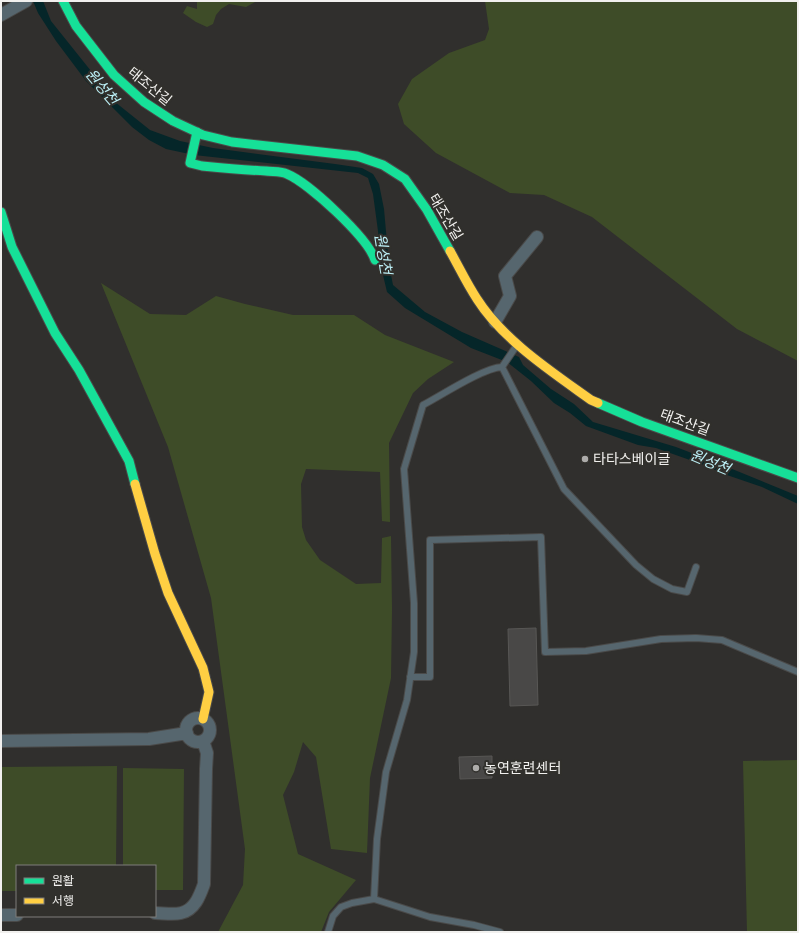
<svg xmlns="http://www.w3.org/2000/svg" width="799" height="933" font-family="'Golos Text','Noto Sans KR',sans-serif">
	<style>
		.green { fill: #3e4c28 }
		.water { fill: #052629 }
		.building { fill: #494847; stroke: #585755 }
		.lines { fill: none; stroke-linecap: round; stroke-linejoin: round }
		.lane-casing { stroke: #4a4a49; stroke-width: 8 }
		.street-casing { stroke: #4a4a49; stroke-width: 14 }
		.fast-casing { stroke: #4a4a49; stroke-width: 11 }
		.slow-casing { stroke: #4a4a49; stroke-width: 11 }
		.lane { stroke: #56666e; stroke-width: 6 }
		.street { stroke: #56666e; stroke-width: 12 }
		.fast { stroke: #16e098; stroke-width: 9 }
		.slow { stroke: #ffcf43; stroke-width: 9 }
		.poi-dot { fill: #adacaa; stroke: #31302c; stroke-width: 1.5 }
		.labels { text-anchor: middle; stroke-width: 4; stroke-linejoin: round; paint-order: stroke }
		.street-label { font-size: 14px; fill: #f1f0ee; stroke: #31302c }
		.poi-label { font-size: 14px; fill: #f1f0ee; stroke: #31302c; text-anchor: start }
		.water-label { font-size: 15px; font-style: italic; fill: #bceff6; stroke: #31302c }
	</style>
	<rect width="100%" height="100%" fill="#302f2d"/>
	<!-- green -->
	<path class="green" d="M 197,1 L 257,1 L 246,7 L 229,4 L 221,9 L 216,15 L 213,24 L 207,27 L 196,22 L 183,13 L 187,6 L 197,9 Z
		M 485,1 L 798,1 L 798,361 L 737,329 L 592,217 L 544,195 L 510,193 L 436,153 L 404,124 L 398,104 L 412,79 L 449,53 L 485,40 L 489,29 Z
		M 101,283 L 150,314 L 186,315 L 216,296 L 245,304 L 293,315 L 354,315 L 385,335 L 454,362 L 428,379 L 413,393 L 389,443 L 390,522 L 382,521 L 380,472 L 306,469 L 301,484 L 302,527 L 306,540 L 320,560 L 356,584 L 381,583 L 382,538 L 391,536 L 392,609 L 391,678 L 370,778 L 367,853 L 331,849 L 316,757 L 303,742 L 294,772 L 283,795 L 298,854 L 356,880 L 329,912 L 321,932 L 218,932 L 243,885 L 245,849 L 211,598 L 168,447 Z
		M 798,760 L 798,932 L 747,932 L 743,761 Z
		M 117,766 L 116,866 L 17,866 L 17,891 L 1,891 L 1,767 Z
		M 123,768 L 184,769 L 183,890 L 155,890 L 155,866 L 123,866 Z"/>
	<!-- water -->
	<path class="water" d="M 33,1 L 43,1 L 51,21 L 91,71 L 110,98 L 150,130 L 180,141 L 213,148 L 335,164 L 362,168 L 373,174 L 379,184 L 384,209 L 389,265 L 393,285 L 425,312 L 462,332 L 519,357 L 523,365 L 551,389 L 574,404 L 593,422 L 676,447 L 715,462 L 798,496 L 798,504 L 762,487 L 724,474 L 704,465 L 656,448 L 638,445 L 586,426 L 570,413 L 554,403 L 531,381 L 507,362 L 471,348 L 405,308 L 387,292 L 383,275 L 378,231 L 373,194 L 368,178 L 358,173 L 194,155 L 166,149 L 149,140 L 132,127 L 86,81 L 56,41 L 38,13 Z"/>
	<!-- building -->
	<path class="building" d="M 536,628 L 538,705 L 510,706 L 508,629 Z
		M 492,756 L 492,778 L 460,779 L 459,757 Z"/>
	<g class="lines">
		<!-- lane casing -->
		<g class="lane-casing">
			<path id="lane" d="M 502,367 L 564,489 L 636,565 L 653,579 L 672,589 L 687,592 L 696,567
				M 410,677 L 430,677 L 430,540 L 541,537 L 545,652 L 586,651 L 661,639 L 696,638 L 722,640 L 798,672
				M 374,899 L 377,839 L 386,772 L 407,700 L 414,652 L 414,603 L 404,469 L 423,405 C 442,395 483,368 502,367 L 517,345
				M 328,932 L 333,916 L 341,907 L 352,903 L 374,899 L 430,917 L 474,925 L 500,932"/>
		</g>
		<!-- street casing -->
		<g class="street-casing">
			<path id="street" d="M 1,15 L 26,1
				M 495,322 L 510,296 L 505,276 L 537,237
				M186 730a12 12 0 1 1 24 0a12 12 0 1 1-24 0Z
				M 1,741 L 149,739 L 187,733
				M 155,913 C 163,913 173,915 181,913 C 195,910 200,895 204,884 L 206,769 L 207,753 L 203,741
				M 1,915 L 17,915"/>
		</g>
		<!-- fast casing -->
		<g class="fast-casing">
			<path id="fast" d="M 63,1 L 76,26 L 114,75 L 144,102 L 173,121 L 203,135 L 232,142 L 357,156 L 383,165 L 405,179 L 427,210 L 450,251
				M 197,132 L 190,163 L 202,166 C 223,168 245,170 266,171 C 272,172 281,171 287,174 C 309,183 368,238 375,260
				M 1,212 L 12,247 L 55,333 L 79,370 L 129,461 L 135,484
				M 598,403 L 642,422 L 798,478"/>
		</g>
		<!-- slow casing -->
		<g class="slow-casing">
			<path id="slow" d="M 450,251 C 459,267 467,284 477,299 C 503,340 552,372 591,400 L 598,403
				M 135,484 L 155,554 L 168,593 L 203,668 L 209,692 L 203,719"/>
		</g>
		<!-- lane -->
		<use href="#lane" class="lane"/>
		<!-- street -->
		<use href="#street" class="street"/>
		<!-- fast -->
		<use href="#fast" class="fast"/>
		<!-- slow -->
		<use href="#slow" class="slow"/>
	</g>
	<!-- markers -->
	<g class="poi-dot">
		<circle cx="585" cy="459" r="4"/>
		<circle cx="476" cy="768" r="4"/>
	</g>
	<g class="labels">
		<!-- street labels -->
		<g class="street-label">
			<text transform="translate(150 86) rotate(39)" y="5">태조산길</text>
			<text transform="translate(446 217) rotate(59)" y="5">태조산길</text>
			<text transform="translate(685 422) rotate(20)" y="5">태조산길</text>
		</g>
		<!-- poi labels -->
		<g class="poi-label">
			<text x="593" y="464">타타스베이글</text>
			<text x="484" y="773">농연훈련센터</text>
		</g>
		<!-- water labels -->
		<g class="water-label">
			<text transform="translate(102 87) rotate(50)" y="5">원성천</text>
			<text transform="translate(383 254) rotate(81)" y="5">원성천</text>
			<text transform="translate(710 462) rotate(23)" y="5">원성천</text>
		</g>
	</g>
	<!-- border -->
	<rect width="799" height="933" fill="none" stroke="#f1f0ee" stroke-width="4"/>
	<!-- legend -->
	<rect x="16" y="865" width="140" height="52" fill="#31302c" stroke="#7e7d7a"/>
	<rect x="24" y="878" width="20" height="6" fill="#16e098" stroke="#7e7d7a"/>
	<text x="52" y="885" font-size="12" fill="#f1f0ee">원활</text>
	<rect x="24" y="898" width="20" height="6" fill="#ffcf43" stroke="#7e7d7a"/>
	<text x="52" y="905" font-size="12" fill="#f1f0ee">서행</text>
</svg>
